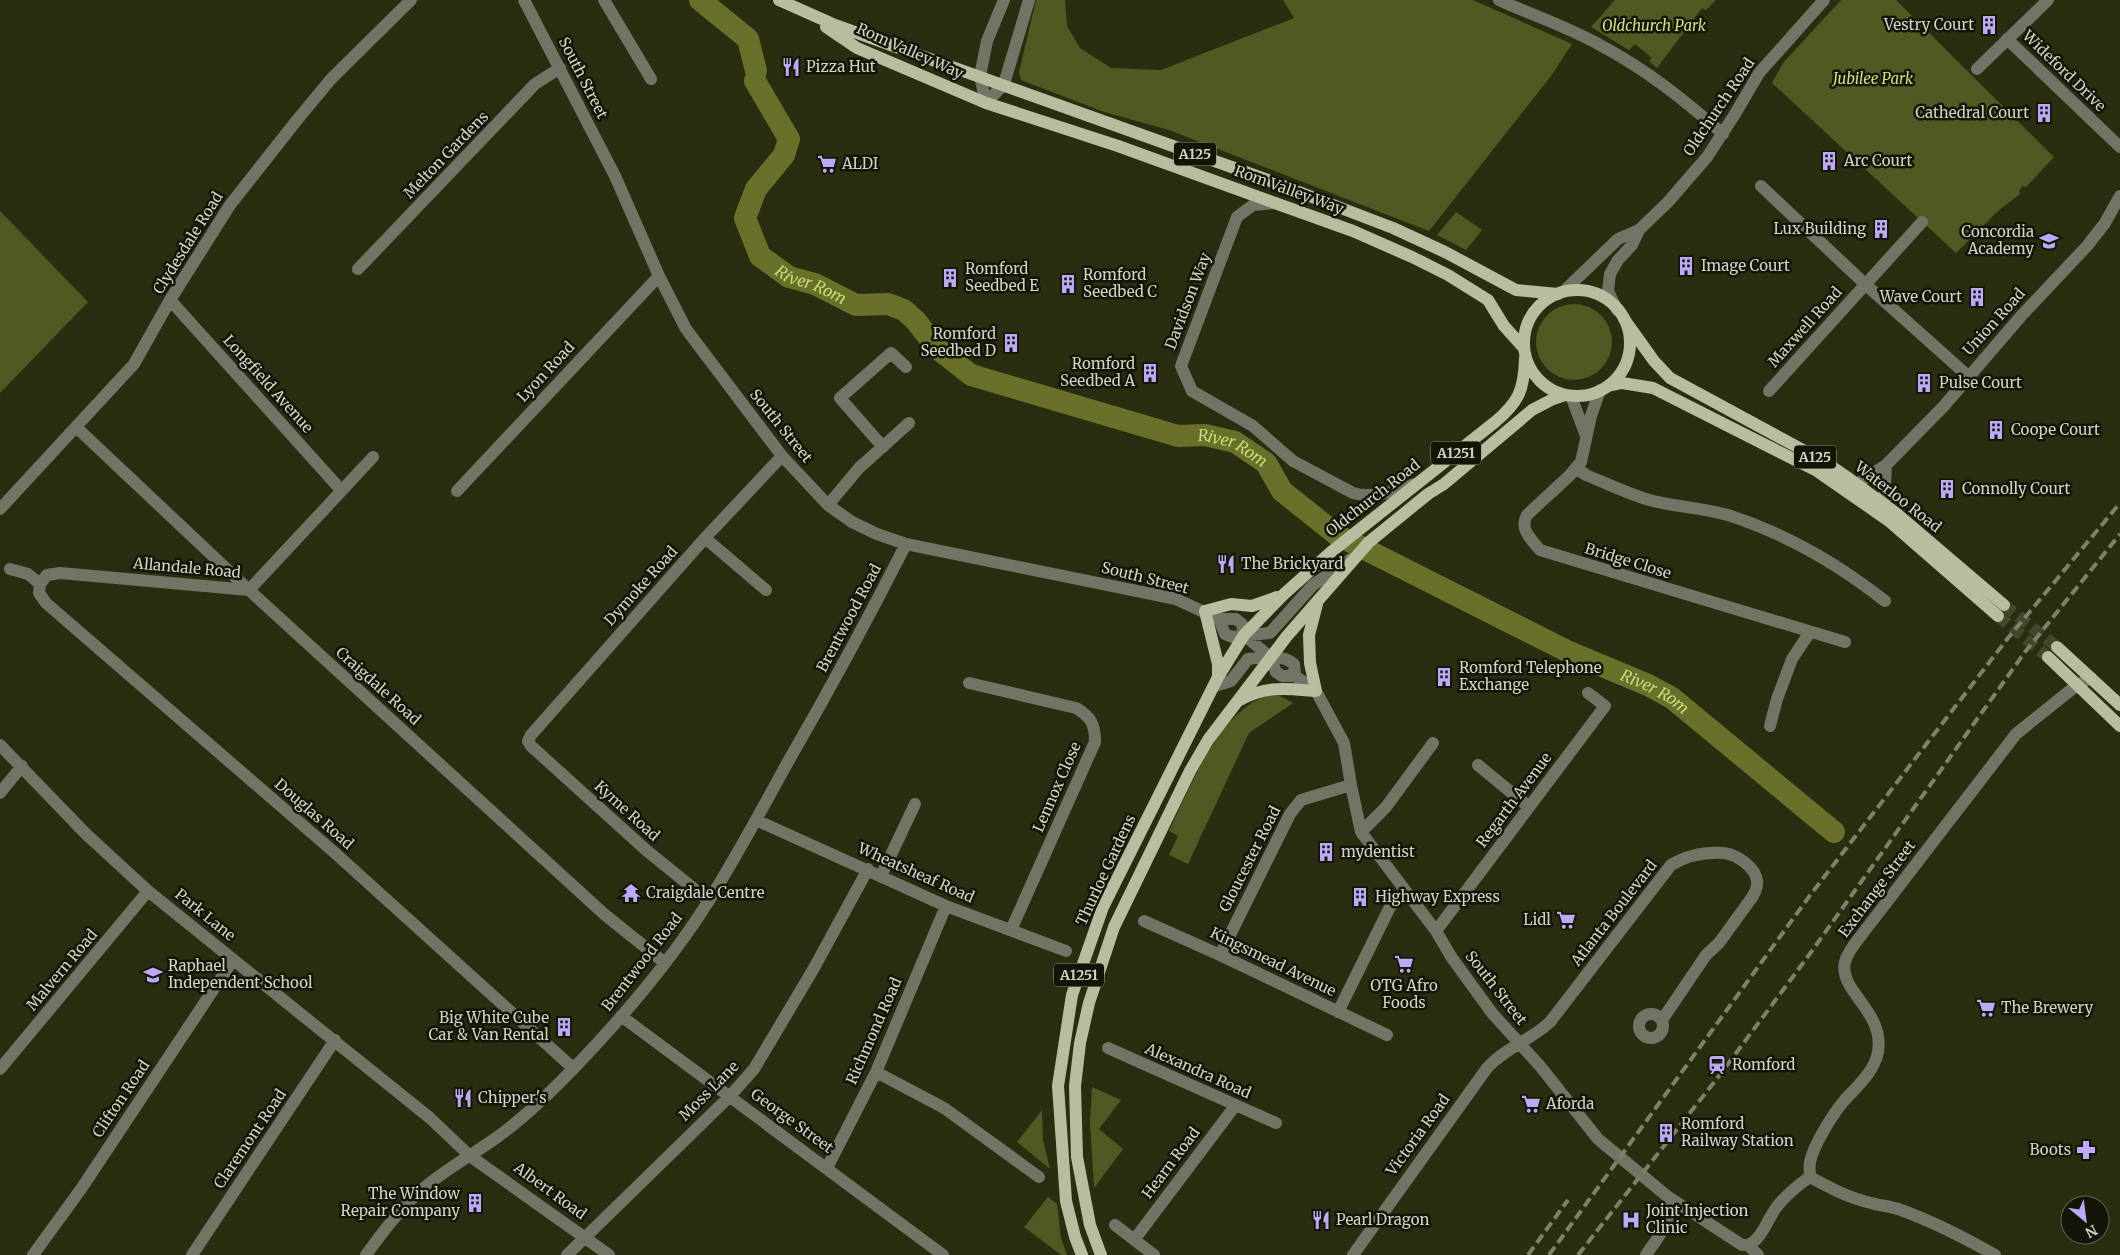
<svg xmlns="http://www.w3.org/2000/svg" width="2120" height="1255" font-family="Merriweather,serif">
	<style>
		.green { fill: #515821 }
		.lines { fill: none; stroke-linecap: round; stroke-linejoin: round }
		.river { stroke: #68702a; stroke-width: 22 }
		.major-tunnel { stroke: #43472b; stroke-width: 12; stroke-dasharray: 12 6; stroke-linecap: butt }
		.minor { stroke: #727466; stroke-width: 12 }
		.major { stroke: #b8bda0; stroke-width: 12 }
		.rail { stroke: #7d8169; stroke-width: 4; stroke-dasharray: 10 5; stroke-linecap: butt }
		.labels { text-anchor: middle; stroke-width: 5; stroke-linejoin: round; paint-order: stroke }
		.shield { fill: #131508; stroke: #989b8a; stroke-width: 1 }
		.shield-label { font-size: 14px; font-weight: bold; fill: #d1d4c2 }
		.poi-label { font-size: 15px; fill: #d1d4c2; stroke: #131508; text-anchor: start }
		.park-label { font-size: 15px; font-style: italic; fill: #d3e07e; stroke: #131508 }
		.street-label { font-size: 15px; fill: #d1d4c2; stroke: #131508 }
		.water-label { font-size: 16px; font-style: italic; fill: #cbd976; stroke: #131508 }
	</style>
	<rect width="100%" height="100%" fill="#2a2e10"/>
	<!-- green -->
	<path class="green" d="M 1036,0 L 1065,0 L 1067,26 L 1080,48 L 1111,68 L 1161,70 L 1294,18 L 1283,0 L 1473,0 L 1572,44 L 1551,76 L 1429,231 L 1169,130 L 1104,112 L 1021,80 L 1019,72 Z
		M 1615,0 L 1716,0 L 1706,10 L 1702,8 L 1657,68 L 1649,61 L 1652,58 L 1635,44 L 1629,50 L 1591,27 Z
		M 1841,0 L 1896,0 L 2054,157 L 2026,187 L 2023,186 L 2019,190 L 2020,194 L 1998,211 L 1956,253 L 1772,83 L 1783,63 Z
		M 0,211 L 88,302 L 0,393 Z
		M 1456,212 L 1482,230 L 1466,250 L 1437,235 Z
		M1536 342a38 38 0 1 1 76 0a38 38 0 1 1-76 0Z
		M 1267,696 L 1280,696 L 1293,703 L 1249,733 L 1188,864 L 1169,855 L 1178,836 L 1169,831 C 1189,790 1211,731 1250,704 C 1255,700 1261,698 1267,696 Z
		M 1092,1087 L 1121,1100 L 1099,1129 L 1123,1149 L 1094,1188 L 1090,1122 Z
		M 1042,1110 L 1043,1140 L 1050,1169 L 1017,1142 Z
		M 1048,1197 L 1057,1204 L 1061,1238 L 1067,1255 L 1061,1255 L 1024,1227 Z"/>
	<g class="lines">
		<!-- river -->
		<g class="river">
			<path d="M 700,0 L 748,39 L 756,71"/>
			<path id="s1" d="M 755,81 L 789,139 L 784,155 L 756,189 L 745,218 L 760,256 L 789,277 L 815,284 L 856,305 L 888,304 L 904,310 L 916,321 L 937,348 L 971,375 L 1178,436 L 1205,435 L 1235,442 L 1266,463 L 1282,491 L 1337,535 L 1569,652 L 1648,685 L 1672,698 L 1834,832"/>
		</g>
		<!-- major-tunnel -->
		<path class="major-tunnel" d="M 2004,605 L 2057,647
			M 1998,616 L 2048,657"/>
		<!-- minor -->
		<path class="minor" d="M 524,0 L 615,176 L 659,276 L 686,329 L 782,456 L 828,505 L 852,522 L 877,534 L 906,544 L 1176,599 L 1219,619 L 1236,619 L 1242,624 L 1244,635 L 1270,657 L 1276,672 L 1282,676 L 1295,676 L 1316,691 L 1344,743 L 1351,785 L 1361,832 L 1436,931 L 1452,958 L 1492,1013 L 1540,1066 L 1598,1139 L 1667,1196 L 1742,1245 L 1748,1245 L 1758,1255
			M 604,0 L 651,79
			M 1499,0 C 1532,15 1568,27 1600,45 C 1647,70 1683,99 1723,134
			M 2007,39 L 2120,147
			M 1977,69 L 2048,0
			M 986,103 L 1004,84 L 1029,0
			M 986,103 L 980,76 L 987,41 L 1004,0
			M 1761,186 L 1865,284 L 1968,376
			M 1275,203 L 1253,205 L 1237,217 L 1181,366 L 1192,391 L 1253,426 L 1293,461 L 1353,493 C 1373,499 1396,491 1415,484
			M 358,269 L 535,84 L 560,68
			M 1564,291 L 1618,239 L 1639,230 L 1668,202 L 1707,157 L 1735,114 L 1759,73 L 1824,0
			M 170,300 L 341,490
			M 1617,310 L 1608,291 L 1610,274 L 1618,260 L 1632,245 L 1639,230
			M 1600,390 L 1591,416 L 1581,462 L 1569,476 L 1527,515 C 1519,529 1531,539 1540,550 L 1845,642
			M 1769,391 L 1922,222
			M 1571,396 L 1586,436
			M 76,427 L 249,590 L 604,914 L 665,963
			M 883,447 L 840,398 L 891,353 L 906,367
			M 1576,468 L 1586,475 C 1608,484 1630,495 1653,501 C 1678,507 1704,508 1728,515 C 1787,534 1837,563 1885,601
			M 1857,484 L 1886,465 L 1943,407 L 2022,315 L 2087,246 L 2105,223 L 2120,196
			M 457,491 L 659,276
			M 1884,504 L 1886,465
			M 828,505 L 859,468 L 909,423
			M 0,509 L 134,364 L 170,300 L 230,205 L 297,120 L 331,79 L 411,0
			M 705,538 L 766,590
			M 10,569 L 28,574 L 40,584
			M 40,584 L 39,593 L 46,603 L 335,853 L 573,1068
			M 40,584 L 47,575 L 60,573 L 249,590 L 373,457
			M 1219,619 L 1225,634 L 1232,637 L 1270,633 L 1313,585 L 1351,559
			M 969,683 L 1076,708 C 1091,717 1095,724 1095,742 L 1011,930
			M 1215,686 L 1231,681 L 1248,659 C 1263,658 1281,653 1294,664 L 1295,676
			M 1770,726 L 1777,699 L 1792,659 L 1810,632
			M 0,745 L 86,834 L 148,891 L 430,1118 L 470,1156 L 609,1255
			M 1478,765 L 1529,807
			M 0,793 L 22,766
			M 756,820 L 946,906 L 1066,951
			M 1361,832 L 1386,807 L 1433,743
			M 881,876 L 915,804
			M 709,901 L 646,850 L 531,746 L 528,741 L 531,735 L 705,538 L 782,456
			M 1144,921 L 1220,955 L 1387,1035
			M 1436,931 L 1605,706 L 1588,693
			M 1220,955 L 1290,814 L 1301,800 L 1351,785
			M 1338,1012 L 1390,907 L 1405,892
			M1639 1026a12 12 0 1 1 24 0a12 12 0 1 1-24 0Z
			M 621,1016 L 943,1255
			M 1108,1048 L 1276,1123
			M 0,1069 L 148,891
			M 876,1072 L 944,1108 L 1039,1177
			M 827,1168 L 876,1072 L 946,906
			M 1810,1177 C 1810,1173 1809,1167 1810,1162 C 1813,1146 1833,1114 1843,1102 C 1856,1087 1874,1073 1878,1052 C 1885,1011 1838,991 1845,962 C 1847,952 1857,941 1863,933 L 2016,734 L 2077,685 L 2091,678
			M 1810,1177 C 1830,1188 1849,1198 1871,1203 C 1881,1206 1891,1206 1901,1210 C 1934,1222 1965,1238 1995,1255
			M 1115,1225 L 1154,1255
			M 1134,1240 L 1235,1106
			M 1748,1245 C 1762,1239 1767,1220 1776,1208 C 1783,1198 1799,1184 1810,1177
			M 33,1255 L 81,1189 L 233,960
			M 192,1255 L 335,1040
			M 366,1255 C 381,1234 396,1214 415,1196 C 439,1173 469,1157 496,1138 C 524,1118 550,1093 574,1068 C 623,1017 670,962 708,902 C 737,856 763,807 789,760 C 830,689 869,617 906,544
			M 567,1255 L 730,1096 L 754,1069 L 814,968 L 868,869
			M 1353,1255 L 1487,1068 C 1505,1048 1531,1040 1550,1022 L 1671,865 C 1686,856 1705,852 1723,853 C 1737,854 1756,868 1757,881 C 1758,887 1755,892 1753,896 L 1719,943 L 1706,955 L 1662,1020
			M 1646,1255 C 1660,1233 1673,1224 1667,1196"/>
		<!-- major -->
		<path class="major" d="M 779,0 L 835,25 L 1265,179 L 1393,228 L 1445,252 L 1516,290 L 1558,294
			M 826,27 L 857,48 L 986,103 L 1118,146 L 1275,203 L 1353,231 L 1412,257 L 1448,275 L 1488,300 L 1504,326 L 1523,347
			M1524 343a53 53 0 1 1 106 0a53 53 0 1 1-106 0Z
			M 1624,319 L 1654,361 L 1670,378 L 1825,462 L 1851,480 L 1896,513 L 2004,605
			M 1608,386 L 1622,383 L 1653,388 L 1817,471 L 1889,521 L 1998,616
			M 2057,647 L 2120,705
			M 2048,657 L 2120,726
			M 1218,677 L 1218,664 L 1205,611 L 1231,604 L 1252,606 L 1277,597
			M 1240,700 C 1267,685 1287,689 1316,691 L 1310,663 L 1309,635 L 1317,604
			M 1082,1255 L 1075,1237 L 1066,1201 L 1058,1086 L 1072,995 L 1103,907 L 1218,677 L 1244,635 L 1283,595 L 1331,552 L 1495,422 C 1519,402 1524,390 1525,358
			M 1101,1255 L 1090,1225 L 1077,1157 L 1075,1086 L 1080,1043 L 1089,1003 L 1114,927 L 1190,771 L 1208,740 L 1287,636 L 1369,542 L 1428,494 L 1444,484 L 1532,410 L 1553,399 L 1565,395"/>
		<!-- rail -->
		<path class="rail" d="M 1528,1255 L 1568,1200
			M 1549,1255 L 1811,894 L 2008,638 L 2120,503
			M 1578,1255 L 1719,1076 L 1809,955 L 2025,652 L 2120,534"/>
	</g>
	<!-- icons -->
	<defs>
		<g id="building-bare" transform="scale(1.5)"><path d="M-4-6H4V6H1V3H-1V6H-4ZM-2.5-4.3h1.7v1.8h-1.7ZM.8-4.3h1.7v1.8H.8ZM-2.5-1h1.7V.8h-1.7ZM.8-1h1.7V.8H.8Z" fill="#bda9f5" stroke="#131508" stroke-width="2.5" paint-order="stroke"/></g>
		<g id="restaurant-bare" transform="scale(1.5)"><path d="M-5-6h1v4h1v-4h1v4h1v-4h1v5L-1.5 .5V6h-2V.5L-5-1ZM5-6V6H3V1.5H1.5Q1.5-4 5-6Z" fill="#bda9f5" stroke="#131508" stroke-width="2.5" paint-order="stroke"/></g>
		<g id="supermarket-bare" transform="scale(1.5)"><path d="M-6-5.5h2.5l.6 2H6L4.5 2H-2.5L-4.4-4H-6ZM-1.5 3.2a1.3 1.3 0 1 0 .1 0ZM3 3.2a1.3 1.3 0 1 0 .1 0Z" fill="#bda9f5" stroke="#131508" stroke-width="2.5" paint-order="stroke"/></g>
		<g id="school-bare" transform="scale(1.5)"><path d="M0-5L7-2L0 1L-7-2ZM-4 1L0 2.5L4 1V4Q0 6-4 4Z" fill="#bda9f5" stroke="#131508" stroke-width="2.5" paint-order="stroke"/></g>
		<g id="temple-bare" transform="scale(1.5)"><path d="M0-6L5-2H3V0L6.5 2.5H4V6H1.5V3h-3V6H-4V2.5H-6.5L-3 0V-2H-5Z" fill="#bda9f5" stroke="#131508" stroke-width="2.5" paint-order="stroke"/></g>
		<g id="station-bare" transform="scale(1.5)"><path d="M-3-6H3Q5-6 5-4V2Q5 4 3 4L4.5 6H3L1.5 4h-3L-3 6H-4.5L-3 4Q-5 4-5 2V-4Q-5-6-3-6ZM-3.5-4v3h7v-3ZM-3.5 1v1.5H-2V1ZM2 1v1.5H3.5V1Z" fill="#bda9f5" stroke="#131508" stroke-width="2.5" paint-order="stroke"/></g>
		<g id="pharmacy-bare" transform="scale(1.5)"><path d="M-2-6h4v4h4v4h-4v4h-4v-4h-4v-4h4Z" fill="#bda9f5" stroke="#131508" stroke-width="2.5" paint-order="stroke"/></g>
		<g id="hospital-bare" transform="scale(1.5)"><path d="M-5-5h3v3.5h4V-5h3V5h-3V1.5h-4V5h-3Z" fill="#bda9f5" stroke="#131508" stroke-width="2.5" paint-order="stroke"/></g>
	</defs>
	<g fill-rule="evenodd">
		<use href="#building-bare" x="1989" y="25"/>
		<use href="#restaurant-bare" x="791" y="67"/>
		<use href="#building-bare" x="2044" y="113"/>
		<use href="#building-bare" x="1829" y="161"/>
		<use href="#supermarket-bare" x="827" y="164"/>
		<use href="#building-bare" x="1881" y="229"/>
		<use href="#school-bare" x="2049" y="241"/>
		<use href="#building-bare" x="1686" y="266"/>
		<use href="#building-bare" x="950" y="278"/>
		<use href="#building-bare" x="1068" y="284"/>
		<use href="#building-bare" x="1977" y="297"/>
		<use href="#building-bare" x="1011" y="343"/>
		<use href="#building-bare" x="1150" y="373"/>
		<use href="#building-bare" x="1924" y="383"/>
		<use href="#building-bare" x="1996" y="430"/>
		<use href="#building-bare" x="1947" y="489"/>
		<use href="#restaurant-bare" x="1226" y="564"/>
		<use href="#building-bare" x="1444" y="677"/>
		<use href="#building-bare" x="1326" y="852"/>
		<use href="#temple-bare" x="631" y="893"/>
		<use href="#building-bare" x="1360" y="897"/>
		<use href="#supermarket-bare" x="1566" y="920"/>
		<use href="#supermarket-bare" x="1404" y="964"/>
		<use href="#school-bare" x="153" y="975"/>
		<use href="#supermarket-bare" x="1986" y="1008"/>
		<use href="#building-bare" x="564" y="1027"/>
		<use href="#station-bare" x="1717" y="1065"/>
		<use href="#restaurant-bare" x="463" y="1098"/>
		<use href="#supermarket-bare" x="1531" y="1104"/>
		<use href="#building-bare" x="1666" y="1133"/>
		<use href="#pharmacy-bare" x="2086" y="1150"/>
		<use href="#building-bare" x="475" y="1203"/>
		<use href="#restaurant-bare" x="1321" y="1220"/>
		<use href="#hospital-bare" x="1631" y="1220"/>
	</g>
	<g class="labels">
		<!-- shield labels -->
		<g class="shield">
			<rect x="1174" y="142.5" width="42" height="23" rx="4"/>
			<rect x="1431" y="441.5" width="50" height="23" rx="4"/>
			<rect x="1794" y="445.5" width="42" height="23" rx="4"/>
			<rect x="1054" y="963.5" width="50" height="23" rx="4"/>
		</g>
		<g class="shield-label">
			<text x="1195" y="159">A125</text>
			<text x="1456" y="458">A1251</text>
			<text x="1815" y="462">A125</text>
			<text x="1079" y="980">A1251</text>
		</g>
		<!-- poi labels -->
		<g class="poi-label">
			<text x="1974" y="30" text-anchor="end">Vestry Court</text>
			<text x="806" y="72">Pizza Hut</text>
			<text x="2029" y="118" text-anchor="end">Cathedral Court</text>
			<text x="1844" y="166">Arc Court</text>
			<text x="842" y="169">ALDI</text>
			<text x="1866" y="234" text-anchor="end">Lux Building</text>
			<text x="2034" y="237" text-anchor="end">Concordia<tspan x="2034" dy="17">Academy</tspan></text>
			<text x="1701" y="271">Image Court</text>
			<text x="965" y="274">Romford<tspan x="965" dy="17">Seedbed E</tspan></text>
			<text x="1083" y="280">Romford<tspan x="1083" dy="17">Seedbed C</tspan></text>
			<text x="1962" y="302" text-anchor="end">Wave Court</text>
			<text x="996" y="339" text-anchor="end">Romford<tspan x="996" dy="17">Seedbed D</tspan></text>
			<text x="1135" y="369" text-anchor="end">Romford<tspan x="1135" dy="17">Seedbed A</tspan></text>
			<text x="1939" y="388">Pulse Court</text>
			<text x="2011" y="435">Coope Court</text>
			<text x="1962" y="494">Connolly Court</text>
			<text x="1241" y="569">The Brickyard</text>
			<text x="1459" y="673">Romford Telephone<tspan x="1459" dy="17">Exchange</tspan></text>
			<text x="1341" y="857">mydentist</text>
			<text x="646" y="898">Craigdale Centre</text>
			<text x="1375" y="902">Highway Express</text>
			<text x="1551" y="925" text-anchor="end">Lidl</text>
			<text x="168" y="971">Raphael<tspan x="168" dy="17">Independent School</tspan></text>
			<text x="1404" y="991" text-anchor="middle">OTG Afro<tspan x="1404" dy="17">Foods</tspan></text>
			<text x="2001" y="1013">The Brewery</text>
			<text x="549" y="1023" text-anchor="end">Big White Cube<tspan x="549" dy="17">Car &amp; Van Rental</tspan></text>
			<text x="1732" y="1070">Romford</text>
			<text x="478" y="1103">Chipper's</text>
			<text x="1546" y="1109">Aforda</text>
			<text x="1681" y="1129">Romford<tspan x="1681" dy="17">Railway Station</tspan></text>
			<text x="2071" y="1155" text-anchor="end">Boots</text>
			<text x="460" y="1199" text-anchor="end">The Window<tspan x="460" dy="17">Repair Company</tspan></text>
			<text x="1646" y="1216">Joint Injection<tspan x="1646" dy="17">Clinic</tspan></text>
			<text x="1336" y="1225">Pearl Dragon</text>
		</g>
		<!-- park labels -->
		<g class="park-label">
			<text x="1654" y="31">Oldchurch Park</text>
			<text x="1873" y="84">Jubilee Park</text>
		</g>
		<!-- street labels -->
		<g class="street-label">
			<text transform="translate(910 51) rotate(24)" y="5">Rom Valley Way</text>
			<text transform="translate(2064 71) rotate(44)" y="5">Wideford Drive</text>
			<text transform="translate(583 78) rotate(63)" y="5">South Street</text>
			<text transform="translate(1719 107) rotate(-56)" y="5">Oldchurch Road</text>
			<text transform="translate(446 155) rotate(-46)" y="5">Melton Gardens</text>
			<text transform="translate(1289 190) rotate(20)" y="5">Rom Valley Way</text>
			<text transform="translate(188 243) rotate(-58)" y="5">Clydesdale Road</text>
			<text transform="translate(1188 301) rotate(-69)" y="5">Davidson Way</text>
			<text transform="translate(1994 322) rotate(-48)" y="5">Union Road</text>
			<text transform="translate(1805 327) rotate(-48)" y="5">Maxwell Road</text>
			<text transform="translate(546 372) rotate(-47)" y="5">Lyon Road</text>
			<text transform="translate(268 384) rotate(48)" y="5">Longfield Avenue</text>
			<text transform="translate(781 426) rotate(51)" y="5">South Street</text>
			<text transform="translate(1898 497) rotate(38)" y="5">Waterloo Road</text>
			<text transform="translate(1373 498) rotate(-38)" y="5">Oldchurch Road</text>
			<text transform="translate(1628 561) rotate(17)" y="5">Bridge Close</text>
			<text transform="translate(187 568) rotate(5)" y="5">Allandale Road</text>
			<text transform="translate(1145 578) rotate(14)" y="5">South Street</text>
			<text transform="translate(641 586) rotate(-48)" y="5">Dymoke Road</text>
			<text transform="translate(849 618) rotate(-62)" y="5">Brentwood Road</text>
			<text transform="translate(378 686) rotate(42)" y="5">Craigdale Road</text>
			<text transform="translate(1057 787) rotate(-66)" y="5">Lennox Close</text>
			<text transform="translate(1514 800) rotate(-53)" y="5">Regarth Avenue</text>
			<text transform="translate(627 811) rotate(42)" y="5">Kyme Road</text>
			<text transform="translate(314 814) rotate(41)" y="5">Douglas Road</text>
			<text transform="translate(1250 859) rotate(-63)" y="5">Gloucester Road</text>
			<text transform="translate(1106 870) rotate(-65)" y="5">Thurloe Gardens</text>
			<text transform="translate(916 873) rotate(24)" y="5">Wheatsheaf Road</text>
			<text transform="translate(1877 889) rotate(-53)" y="5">Exchange Street</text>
			<text transform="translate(1614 913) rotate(-52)" y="5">Atlanta Boulevard</text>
			<text transform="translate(205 915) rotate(39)" y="5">Park Lane</text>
			<text transform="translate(642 962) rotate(-52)" y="5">Brentwood Road</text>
			<text transform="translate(1273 962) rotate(26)" y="5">Kingsmead Avenue</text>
			<text transform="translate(62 970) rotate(-50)" y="5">Malvern Road</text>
			<text transform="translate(1496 988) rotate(52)" y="5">South Street</text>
			<text transform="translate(874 1031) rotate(-66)" y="5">Richmond Road</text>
			<text transform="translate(1198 1071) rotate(24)" y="5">Alexandra Road</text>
			<text transform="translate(709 1091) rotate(-45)" y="5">Moss Lane</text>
			<text transform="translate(121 1099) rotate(-56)" y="5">Clifton Road</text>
			<text transform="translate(792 1121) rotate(36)" y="5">George Street</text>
			<text transform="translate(1418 1135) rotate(-54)" y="5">Victoria Road</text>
			<text transform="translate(250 1139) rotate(-56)" y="5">Claremont Road</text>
			<text transform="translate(1171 1163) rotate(-53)" y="5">Hearn Road</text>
			<text transform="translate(550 1191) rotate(36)" y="5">Albert Road</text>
		</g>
		<!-- water labels -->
		<g class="water-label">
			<text dy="6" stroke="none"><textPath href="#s1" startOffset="259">River Rom</textPath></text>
			<text dy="6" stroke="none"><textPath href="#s1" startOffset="725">River Rom</textPath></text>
			<text dy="6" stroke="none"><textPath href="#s1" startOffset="1220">River Rom</textPath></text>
		</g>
	</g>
	<!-- north arrow -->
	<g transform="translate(2085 1220) rotate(151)"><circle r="24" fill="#131508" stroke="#5f6152"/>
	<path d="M0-4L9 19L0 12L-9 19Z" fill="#bda9f5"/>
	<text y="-8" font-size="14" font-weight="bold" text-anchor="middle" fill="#d1d4c2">N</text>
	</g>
</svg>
